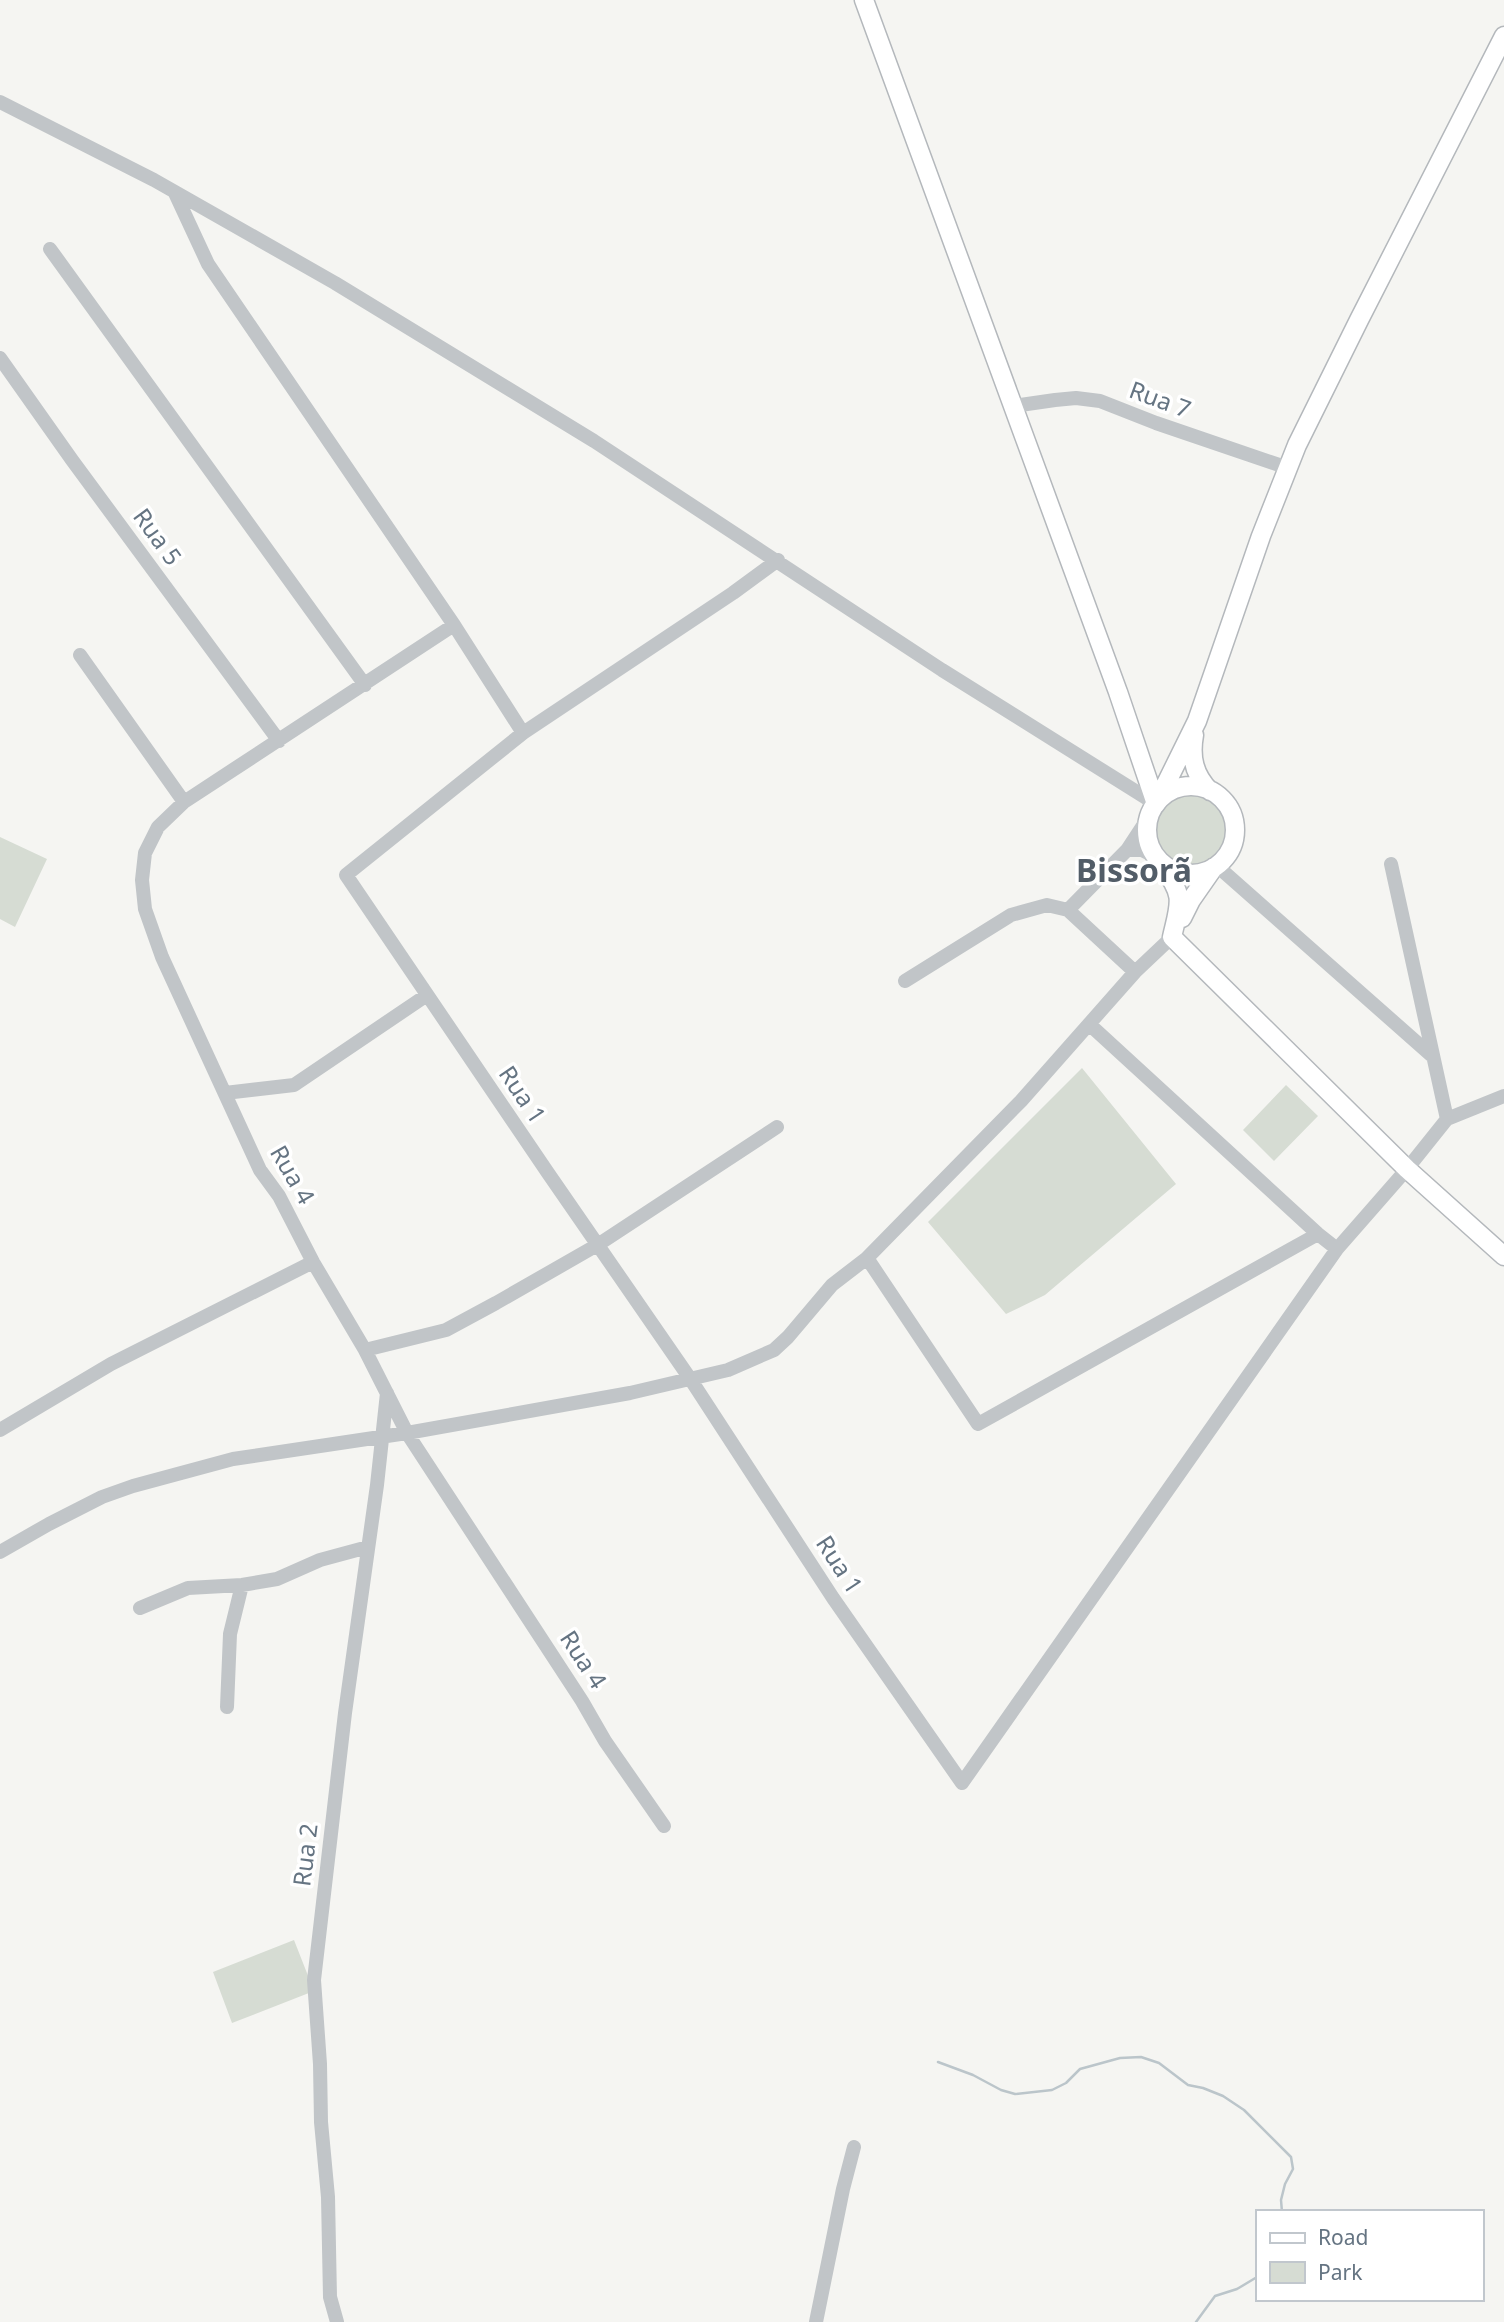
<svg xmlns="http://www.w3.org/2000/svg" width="1504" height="2322" font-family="'Noto Sans',sans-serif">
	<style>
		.green { fill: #d6dcd3 }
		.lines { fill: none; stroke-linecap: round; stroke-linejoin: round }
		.stream { stroke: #bbc5ca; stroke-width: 2.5 }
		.major-casing { stroke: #b4b8bc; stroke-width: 21 }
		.minor { stroke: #c1c5c8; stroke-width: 14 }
		.major { stroke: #fff; stroke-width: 18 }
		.labels { text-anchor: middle; stroke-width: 7; stroke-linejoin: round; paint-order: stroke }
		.street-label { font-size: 24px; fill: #657482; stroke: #fff }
		.district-label { font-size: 32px; font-weight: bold; fill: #525d68; stroke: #fff }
	</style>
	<rect width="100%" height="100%" fill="#f5f5f2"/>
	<!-- green -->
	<path class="green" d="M1155 830a36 36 0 1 1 72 0a36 36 0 1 1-72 0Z
		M 0,837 L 47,859 L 15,927 L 0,919 Z
		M 1082,1068 L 1176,1184 L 1045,1295 L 1006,1314 L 928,1222 Z
		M 1286,1085 L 1318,1116 L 1274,1161 L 1243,1130 Z
		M 294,1940 L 314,1991 L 232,2023 L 213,1972 Z"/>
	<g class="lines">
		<!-- stream -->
		<path class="stream" d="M 938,2062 L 973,2075 L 1001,2090 L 1015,2094 L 1052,2090 L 1066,2083 L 1080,2069 L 1120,2058 L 1141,2057 L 1159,2063 L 1188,2085 L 1203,2088 L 1223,2096 L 1244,2110 L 1291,2157 L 1293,2169 L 1285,2184 L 1281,2200 L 1282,2212
			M 1196,2322 L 1215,2296 L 1237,2289 L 1257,2277"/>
		<!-- major casing -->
		<g class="major-casing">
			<path id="major" d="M 864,0 L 1118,692 L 1156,804
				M 1194,735 C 1190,757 1194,775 1210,791
				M1147 830a44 44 0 1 1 88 0a44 44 0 1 1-88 0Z
				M 1156,804 L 1197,721 L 1261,536 L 1297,445 L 1359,320 L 1504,36
				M 1163,867 C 1185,897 1180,902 1172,937
				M 1182,918 L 1191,900 L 1214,867
				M 1172,937 L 1407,1169 L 1504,1256"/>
		</g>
		<!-- minor -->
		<path class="minor" d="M 0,102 L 154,180 L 335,283 L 594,441 L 942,670 L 1156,804
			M 175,193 L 208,264 L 454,625 L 523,733
			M 50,249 L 365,685
			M 0,358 L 72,460 L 279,741
			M 1013,406 L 1055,400 L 1076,398 L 1100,401 L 1156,423 L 1288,468
			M 778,560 L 733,593 L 523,733 L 346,875 L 548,1173 L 691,1380 L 833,1598 L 962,1783 L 1337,1249 L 1407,1169 L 1447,1119 L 1504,1096
			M 454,625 L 184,802 L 158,827 L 145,853 L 142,880 L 145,909 L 162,957 L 260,1170 L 279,1196 L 313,1262 L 365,1350 L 407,1433 L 582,1701 L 605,1741 L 664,1826
			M 80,655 L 184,802
			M 1127,850 L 1142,850 L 1156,857
			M 1391,864 L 1447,1119
			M 1216,865 L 1431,1055
			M 1068,910 L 1127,850 L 1148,818
			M 905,981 L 1011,915 L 1047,905 L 1068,910 L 1135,972
			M 1089,1024 L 1318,1234 L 1337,1249
			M 225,1093 L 294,1085 L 427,995
			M 867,1258 L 978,1424 L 1318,1234
			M 365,1350 L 446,1330 L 496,1303 L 599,1244 L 777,1127
			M 0,1430 L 111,1364 L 313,1262
			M 0,1552 L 49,1524 L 102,1497 L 133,1486 L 233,1459 L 407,1433 L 630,1393 L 728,1370 L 774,1350 L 788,1337 L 832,1285 L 867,1258 L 1021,1101 L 1135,972 L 1172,937
			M 140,1608 L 188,1588 L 242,1585 L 277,1579 L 320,1560 L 368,1547
			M 227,1707 L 230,1634 L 242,1585
			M 337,2322 L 330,2297 L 328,2197 L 321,2122 L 320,2064 L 314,1980 L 345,1713 L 377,1485 L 387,1393
			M 816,2322 L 843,2189 L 854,2147"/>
		<!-- major -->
		<use href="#major" class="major"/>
	</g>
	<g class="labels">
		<!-- street labels -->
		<g class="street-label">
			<text transform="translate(1160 400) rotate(20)" y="8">Rua 7</text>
			<text transform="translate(157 537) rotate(54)" y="8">Rua 5</text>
			<text transform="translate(522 1095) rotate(56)" y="8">Rua 1</text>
			<text transform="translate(292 1175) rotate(60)" y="8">Rua 4</text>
			<text transform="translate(839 1565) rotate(57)" y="8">Rua 1</text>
			<text transform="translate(583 1660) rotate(57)" y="8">Rua 4</text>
			<text transform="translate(306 1855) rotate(-83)" y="8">Rua 2</text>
		</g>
		<!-- district labels -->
		<g class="district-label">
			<text x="1134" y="882">Bissorã</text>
		</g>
	</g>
	<!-- legend -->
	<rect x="1256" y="2210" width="228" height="91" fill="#ffffff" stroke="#c1c7cd" stroke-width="2"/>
	<rect x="1270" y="2233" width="35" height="10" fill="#ffffff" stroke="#c1c7cd" stroke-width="2"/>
	<text x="1318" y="2245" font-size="21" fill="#657482">Road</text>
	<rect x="1270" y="2262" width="35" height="21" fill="#d6dcd3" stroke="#c1c7cd" stroke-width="2"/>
	<text x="1318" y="2280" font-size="21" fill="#657482">Park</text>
</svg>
